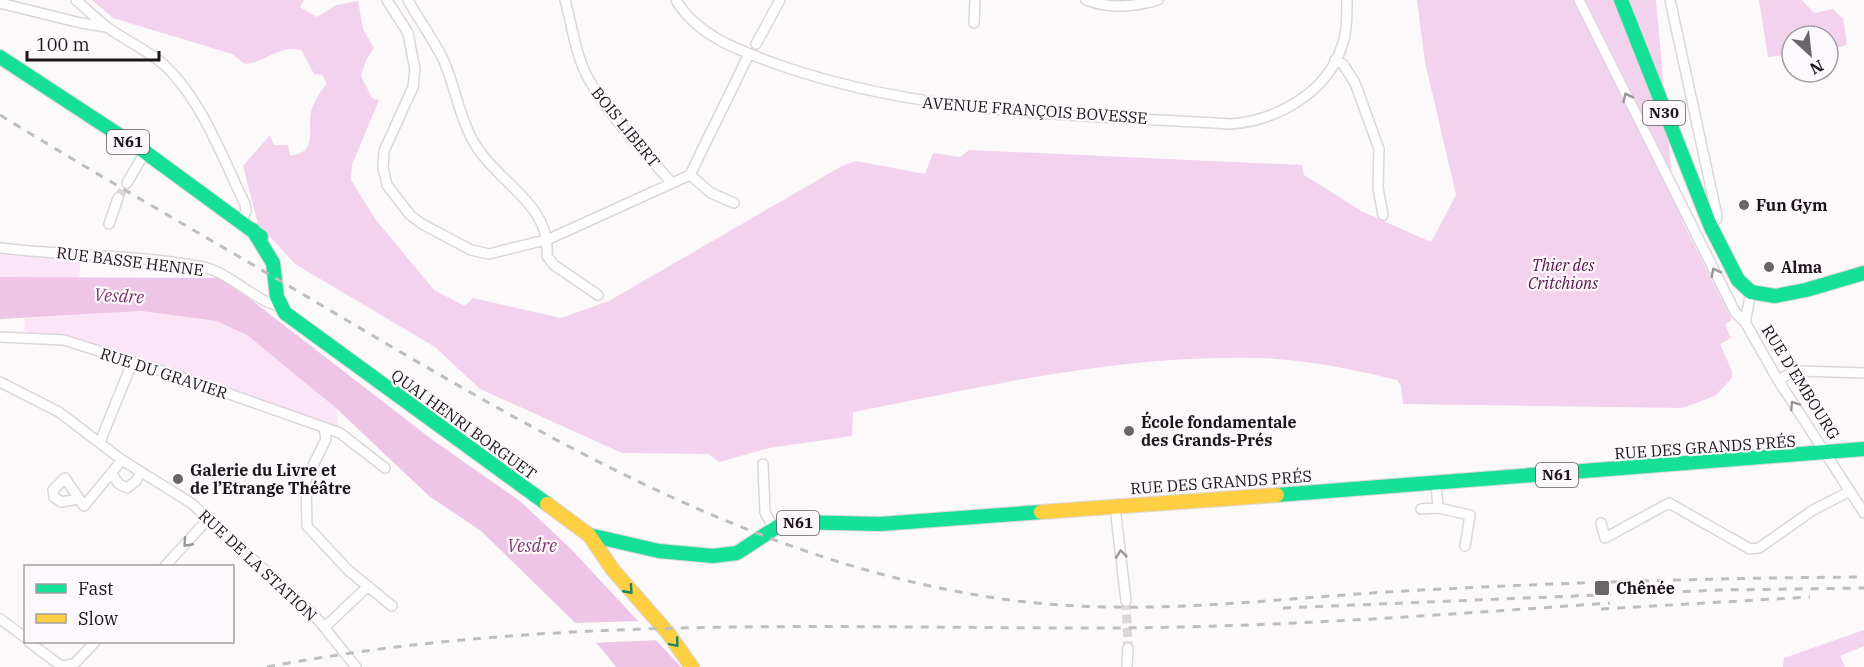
<svg xmlns="http://www.w3.org/2000/svg" width="1864" height="667" font-family="'IBM Plex Serif',serif">
	<style>
		.green { fill: #fde5f8 }
		.forest { fill: #f3d2ed }
		.water { fill: #eec5e6 }
		.pier { fill: #fcf9fb }
		.lines { fill: none; stroke-linecap: round; stroke-linejoin: round }
		.street-tunnel { stroke: #dbd7d9; stroke-width: 9; stroke-dasharray: 9 4.5; stroke-linecap: butt }
		.street-casing { stroke: #dcd6da; stroke-width: 12 }
		.fast-casing { stroke: #dcd6da; stroke-width: 16 }
		.slow-casing { stroke: #dcd6da; stroke-width: 16 }
		.street { stroke: #fffefe; stroke-width: 9 }
		.fast { stroke: #16e098; stroke-width: 14 }
		.slow { stroke: #ffcf43; stroke-width: 14 }
		.rail { stroke: #bfbebf; stroke-width: 3; stroke-dasharray: 8 8; stroke-linecap: butt }
		.oneway { stroke: #999598 }
		.oneway2 { stroke: #198560 }
		.poi-dot { fill: #6b6569; stroke: #fdf8fb; stroke-width: 2 }
		.labels { text-anchor: middle; stroke-width: 4.5; stroke-linejoin: round; paint-order: stroke }
		.shield { fill: #fdf8fb; stroke: #60595e; stroke-width: 1.5 }
		.shield-label { font-size: 15px; font-weight: bold; fill: #1d151b }
		.street-label { font-size: 16px; fill: #1d151b; stroke: #fdf8fb }
		.poi-label { font-size: 16px; font-weight: bold; fill: #1d151b; stroke: #fdf8fb; text-anchor: start }
		.park-label { font-size: 16px; font-style: italic; fill: #52104a; stroke: #fdf8fb }
		.water-label { font-size: 18px; font-style: italic; fill: #7b3871; stroke: #fdf8fb }
	</style>
	<rect width="100%" height="100%" fill="#fcf9fb"/>
	<!-- green -->
	<path class="green" d="M 0,254 L 81,261 L 79,278 L 0,277 Z
		M 141,311 L 216,321 L 247,335 L 336,408 L 340,433 L 64,340 L 36,338 L 24,330 L 25,318 Z"/>
	<!-- forest -->
	<path class="forest" d="M 92,0 L 304,0 L 300,7 L 317,17 L 336,5 L 358,1 L 363,29 L 374,48 L 366,60 L 361,76 L 372,98 L 379,100 L 352,165 L 351,180 L 376,220 L 434,290 L 465,306 L 473,298 L 561,318 L 609,301 L 842,166 L 856,161 L 925,174 L 933,153 L 960,157 L 969,150 L 1302,165 L 1304,175 L 1363,212 L 1431,242 L 1456,195 L 1425,62 L 1417,0 L 1573,0 L 1575,3 L 1583,0 L 1656,0 L 1672,179 L 1682,221 L 1732,320 L 1725,324 L 1731,338 L 1720,344 L 1732,371 L 1732,378 L 1715,396 L 1682,408 L 1403,404 L 1401,386 L 1397,380 C 1351,369 1305,359 1258,358 C 1121,354 987,386 853,412 L 852,436 L 769,448 L 719,462 L 708,454 L 622,453 L 480,389 L 435,347 L 295,264 L 258,224 L 243,166 L 270,135 L 274,145 L 288,145 L 290,156 C 313,152 310,141 310,121 C 310,107 318,94 327,84 L 322,75 L 314,74 L 302,51 C 283,43 264,63 245,64 L 232,54 L 113,18 Z
		M 1759,0 L 1802,0 L 1814,13 L 1833,9 L 1843,19 L 1847,45 L 1828,50 L 1828,36 L 1792,36 L 1792,54 L 1768,57 Z
		M 1864,630 L 1864,646 L 1840,656 L 1845,667 L 1783,667 L 1784,658 Z"/>
	<!-- water -->
	<path class="water" d="M 0,277 L 223,278 L 434,441 L 520,501 L 571,549 L 681,667 L 616,667 L 601,648 L 481,531 L 429,496 L 336,408 L 247,335 L 216,321 L 141,311 L 0,319 Z"/>
	<!-- pier -->
	<path class="pier" d="M 642,621 L 660,640 L 592,643 L 571,623 Z"/>
	<g class="lines">
		<!-- street-tunnel -->
		<path class="street-tunnel" d="M 118,198 L 127,183
			M 1126,601 L 1128,648"/>
		<!-- street casing -->
		<g class="street-casing">
			<path id="street" d="M 76,0 C 88,10 99,22 111,30 C 132,44 157,55 174,75 C 206,111 224,161 245,204 L 246,211 L 242,221
				M 387,0 L 408,33 L 415,70 L 413,87 L 384,151 L 383,168 L 387,185 L 410,215 L 422,224 L 471,250 L 489,254 L 549,239 L 690,175 L 749,54
				M 408,0 C 419,20 433,39 443,59 C 456,88 460,123 478,149 C 504,187 551,206 547,256 L 554,265 L 598,295
				M 565,0 C 572,25 575,53 587,76 C 608,116 642,149 671,182
				M 676,0 C 695,33 733,48 768,61 C 916,116 1074,114 1230,124 C 1276,121 1327,93 1342,46 C 1347,32 1347,15 1347,0
				M 1086,0 C 1111,9 1133,7 1158,0
				M 1579,0 L 1735,312 L 1745,322 L 1778,380 L 1864,513
				M 1670,0 L 1717,216 L 1716,220 L 1710,225
				M 0,3 L 81,23 L 106,27
				M 974,23 L 975,0
				M 756,44 L 780,0
				M 1335,60 L 1343,64 L 1355,83 L 1379,149 L 1378,188 L 1383,215
				M 690,175 L 711,193 L 734,203
				M 127,183 L 145,152
				M 109,224 L 118,198
				M 0,248 C 67,256 136,254 203,267 C 231,273 255,302 281,306
				M 1745,322 L 1751,292
				M 0,337 L 64,340 L 187,379 L 340,433 L 385,468
				M 1778,380 L 1791,373 L 1801,371 L 1864,373
				M 0,382 L 59,412 L 122,460 L 191,503 L 315,616 L 356,667
				M 324,428 L 326,439 L 306,480 L 307,526 L 348,570 L 392,606
				M 100,442 L 132,363
				M 763,464 L 765,512 L 774,529
				M 111,473 L 119,484 L 127,488 L 136,481 L 141,472
				M 1436,483 L 1438,508 L 1470,515 L 1465,546
				M 78,499 L 61,502 L 54,497 L 53,490 L 65,478 L 84,506 L 122,460
				M 1115,507 L 1126,601
				M 1421,509 L 1438,508
				M 1601,523 L 1605,538 L 1669,503 L 1750,549 L 1759,548 L 1813,510 L 1850,491
				M 165,566 L 208,519
				M 0,619 L 26,638
				M 325,627 L 367,587
				M 29,642 L 61,666 L 74,664 L 95,642
				M 1127,667 L 1128,648"/>
		</g>
		<!-- fast casing -->
		<g class="fast-casing">
			<path id="fast" d="M 1621,0 L 1710,225 L 1738,280 L 1751,292 L 1775,296 L 1806,290 L 1864,273
				M 0,57 L 145,152 L 261,237
				M 253,230 L 273,263 L 277,297 L 285,313 L 547,504
				M 1277,495 L 1864,449
				M 589,535 L 659,551 L 713,556 L 737,553 L 777,527 L 793,522 L 880,524 L 1041,512"/>
		</g>
		<!-- slow casing -->
		<g class="slow-casing">
			<path id="slow" d="M 547,504 L 589,535 L 613,570 L 668,633 L 692,667
				M 1041,512 L 1277,495"/>
		</g>
		<!-- street -->
		<use href="#street" class="street"/>
		<!-- fast -->
		<use href="#fast" class="fast"/>
		<!-- slow -->
		<use href="#slow" class="slow"/>
		<!-- rail -->
		<path class="rail" d="M 0,115 C 107,181 217,243 326,308 C 541,435 764,570 1018,601 C 1141,616 1263,600 1386,592 C 1545,583 1704,578 1864,577
			M 1283,608 L 1720,590 L 1864,588
			M 1601,609 L 1810,597
			M 267,667 C 541,615 819,628 1097,628 C 1268,628 1439,615 1610,603"/>
	</g>
	<!-- one-way arrows -->
	<defs><path id="oneway-chevron" d="M-2-3.5L2.5 0L-2 3.5" fill="none" stroke-width="1.6" stroke-linecap="round" stroke-linejoin="round" transform="scale(1.5)"/></defs>
	<g class="oneway">
		<use href="#oneway-chevron" transform="translate(1627 97) rotate(-116)"/>
		<use href="#oneway-chevron" transform="translate(1715 272) rotate(-117)"/>
		<use href="#oneway-chevron" transform="translate(1794 405) rotate(-123)"/>
		<use href="#oneway-chevron" transform="translate(187 543) rotate(132)"/>
		<use href="#oneway-chevron" transform="translate(1121 554) rotate(-97)"/>
	</g>
	<g class="oneway2">
		<use href="#oneway-chevron" transform="translate(629 590) rotate(48)"/>
		<use href="#oneway-chevron" transform="translate(675 643) rotate(50)"/>
	</g>
	<!-- markers -->
	<g class="poi-dot">
		<circle cx="1744" cy="205" r="6"/>
		<circle cx="1769" cy="267" r="6"/>
		<circle cx="1129" cy="431" r="6"/>
		<circle cx="178" cy="479" r="6"/>
		<rect x="1594" y="580" width="16" height="16" rx="3"/>
	</g>
	<g class="labels">
		<!-- shield labels -->
		<g class="shield">
			<rect x="1643" y="101" width="42" height="24" rx="4.5"/>
			<rect x="107" y="130" width="42" height="24" rx="4.5"/>
			<rect x="1536" y="463" width="42" height="24" rx="4.5"/>
			<rect x="777" y="511" width="42" height="24" rx="4.5"/>
		</g>
		<g class="shield-label">
			<text x="1664" y="118">N30</text>
			<text x="128" y="147">N61</text>
			<text x="1557" y="480">N61</text>
			<text x="798" y="528">N61</text>
		</g>
		<!-- street labels -->
		<g class="street-label">
			<text transform="translate(1035 110) rotate(4)" y="6">AVENUE FRANÇOIS BOVESSE</text>
			<text transform="translate(626 127) rotate(51)" y="6">BOIS LIBERT</text>
			<text transform="translate(130 261) rotate(7)" y="6">RUE BASSE HENNE</text>
			<text transform="translate(164 373) rotate(18)" y="6">RUE DU GRAVIER</text>
			<text transform="translate(1801 382) rotate(58)" y="6">RUE D'EMBOURG</text>
			<text transform="translate(464 424) rotate(36)" y="6">QUAI HENRI BORGUET</text>
			<text transform="translate(1705 447) rotate(-4)" y="6">RUE DES GRANDS PRÉS</text>
			<text transform="translate(1221 482) rotate(-4)" y="6">RUE DES GRANDS PRÉS</text>
			<text transform="translate(258 565) rotate(43)" y="6">RUE DE LA STATION</text>
		</g>
		<!-- poi labels -->
		<g class="poi-label">
			<text x="1756" y="211">Fun Gym</text>
			<text x="1781" y="273">Alma</text>
			<text x="1141" y="428">École fondamentale<tspan x="1141" dy="18">des Grands-Prés</tspan></text>
			<text x="190" y="476">Galerie du Livre et<tspan x="190" dy="18">de l’Etrange Théâtre</tspan></text>
			<text x="1616" y="594">Chênée</text>
		</g>
		<!-- park labels -->
		<g class="park-label">
			<text x="1563" y="271">Thier des<tspan x="1563" dy="18">Critchions</tspan></text>
		</g>
		<!-- water labels -->
		<g class="water-label">
			<text transform="translate(119 296) rotate(3)" y="6">Vesdre</text>
			<text x="532" y="552">Vesdre</text>
		</g>
	</g>
	<!-- legend -->
	<rect x="24" y="565" width="210" height="78" fill="#fdf8fb" stroke="#a39da1" stroke-width="1.5"/>
	<rect x="36" y="584" width="30" height="9" fill="#16e098" stroke="#a39da1" stroke-width="1.5"/>
	<text x="78" y="595" font-size="18" fill="#1d151b">Fast</text>
	<rect x="36" y="614" width="30" height="9" fill="#ffcf43" stroke="#a39da1" stroke-width="1.5"/>
	<text x="78" y="625" font-size="18" fill="#1d151b">Slow</text>
	<!-- north arrow -->
	<g transform="translate(1810 54) rotate(153)"><circle r="28" fill="#fdf8fb" stroke="#a39da1" stroke-width="1.5"/>
	<path d="M0-4.5L10 22L0 15L-10 22Z" fill="#6b6569"/>
	<text y="-9" font-size="16" font-weight="bold" text-anchor="middle" fill="#1d151b">N</text>
	</g>
	<!-- scale -->
	<path d="M27 51v9h132v-9" fill="none" stroke="#1d151b" stroke-width="3"/>
	<text x="36" y="51" font-size="18" fill="#1d151b" stroke="#fdf8fb" stroke-width="4.5" paint-order="stroke">100 m</text>
</svg>
